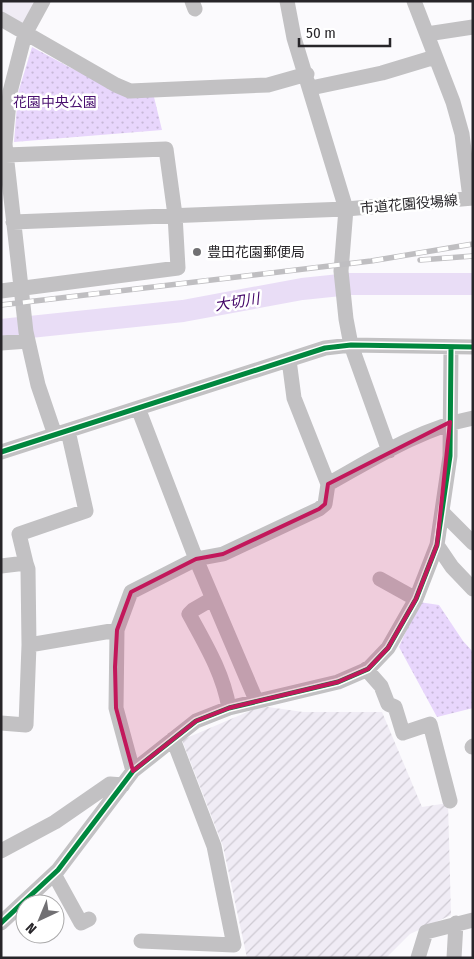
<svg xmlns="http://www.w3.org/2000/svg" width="474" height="959" font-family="'Fira Sans Condensed','Noto Sans JP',sans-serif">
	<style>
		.built { fill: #f0ecf5 }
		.industrial { fill: url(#industrial-furrows) }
		.park { fill: url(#park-dots) }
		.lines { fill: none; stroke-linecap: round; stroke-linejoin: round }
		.river { stroke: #e9ddf6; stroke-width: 22 }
		.minor { stroke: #c2c1c3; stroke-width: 15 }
		.rail-casing { stroke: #bfbec1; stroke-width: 5.5 }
		.rail { stroke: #fff; stroke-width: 4; stroke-dasharray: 11; stroke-linecap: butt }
		.cycleway-casing { stroke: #fff; stroke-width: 8 }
		.cycleway { stroke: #00873e; stroke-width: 5 }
		.marked { fill: #c2185b; fill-opacity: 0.2; stroke: #c2185b; stroke-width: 4; stroke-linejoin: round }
		.poi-dot { fill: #717073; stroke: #fff; stroke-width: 2 }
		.labels { text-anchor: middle; stroke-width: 5; stroke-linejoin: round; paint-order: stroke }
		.park-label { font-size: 14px; fill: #490f6f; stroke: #fff }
		.street-label { font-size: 14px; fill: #272529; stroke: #fff }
		.poi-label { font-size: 14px; fill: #272529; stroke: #fff; text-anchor: start }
		.water-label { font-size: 15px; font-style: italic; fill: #430568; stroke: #fff }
	</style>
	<defs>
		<pattern id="industrial-furrows" width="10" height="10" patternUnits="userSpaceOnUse" patternTransform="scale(1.25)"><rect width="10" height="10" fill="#f0ecf5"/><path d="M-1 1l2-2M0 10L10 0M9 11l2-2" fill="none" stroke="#cecad2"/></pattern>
		<pattern id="park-dots" width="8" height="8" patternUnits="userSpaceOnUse" patternTransform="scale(1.25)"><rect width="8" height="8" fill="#e8d6fc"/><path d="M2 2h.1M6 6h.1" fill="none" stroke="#c7b8d8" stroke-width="1.8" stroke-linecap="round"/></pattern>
	</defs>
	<rect width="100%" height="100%" fill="#fbfafd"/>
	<!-- built -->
	<path class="built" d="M 1,1 L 40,1 L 24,29 L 1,14 Z"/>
	<!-- industrial -->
	<path class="industrial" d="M 261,706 L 303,712 L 382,712 L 422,807 L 448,803 L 451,915 L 410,934 L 386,958 L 247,958 L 223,846 L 182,740 Z"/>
	<!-- park -->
	<path class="park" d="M 32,47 L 71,68 L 121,91 L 154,97 L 162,130 L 14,142 L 18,93 Z
		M 419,602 L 439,605 L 463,641 L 473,652 L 473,708 L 437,717 L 399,647 Z"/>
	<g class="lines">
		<!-- river -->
		<path class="river" d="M 1,330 L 183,311 L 302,289 L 350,284 L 473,284"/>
		<!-- minor -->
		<path class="minor" d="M 43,1 L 25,34 L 10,92 L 5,144 L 26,332 L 38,385 L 55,435
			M 192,1 L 195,9
			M 287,1 L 294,38 L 346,209 L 341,271 L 346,319 L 351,345 L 389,451
			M 414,1 L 453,102 L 462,134 L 470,198
			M 1,19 L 116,85 L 130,91 L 268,85 L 307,74
			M 427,34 L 473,27
			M 311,88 L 382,73 L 435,57
			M 13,222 L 346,209 L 473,198
			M 1,291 L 178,268 L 175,215 L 166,149 L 6,155
			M 1,343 L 28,341
			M 289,360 L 294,398 L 328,484
			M 138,408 L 196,559 L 256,700
			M 1,452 L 325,348 L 351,345 L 473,347
			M 442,512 L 473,543
			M 437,545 L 452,567 L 473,589
			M 26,563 L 19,534 L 86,511 L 68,431
			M 1,566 L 26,563 L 28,569 L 29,645 L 117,630 L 116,708 L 133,771
			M 380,579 L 416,599
			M 212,599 L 193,610 L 189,614 C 206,645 223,673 229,708
			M 117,630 L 131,592 L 196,559 L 223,554 L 319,509 L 325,504 L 328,484 C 373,459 421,428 473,418
			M 366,669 L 381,686 L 388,704 L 395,707 L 403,733 L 430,724 L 450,801
			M 1,723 L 26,725 L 29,645
			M 472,747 L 473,746
			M 1,851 L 55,822 L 110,784 L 123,785
			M 54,874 L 81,923 L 89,919
			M 1,923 L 58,870 L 133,771 L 196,721 L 229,708 L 338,682 L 368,669 L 388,648 L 416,599 L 437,545 L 450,456 L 451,347
			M 141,941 L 234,945 L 214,846 L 173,739
			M 418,958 L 426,932 L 473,920
			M 454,958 L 456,923"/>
		<!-- rail casing -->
		<g class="rail-casing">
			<path id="rail" d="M 420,260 L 473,256
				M 1,305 L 371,261 L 473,244"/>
		</g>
		<!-- rail -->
		<use href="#rail" class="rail"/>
		<!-- cycleway casing -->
		<g class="cycleway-casing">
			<path id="cycleway" d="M 1,452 L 325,348 L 351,345 L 473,347
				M 1,923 L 58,870 L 133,771 L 196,721 L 229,708 L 338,682 L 368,669 L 388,648 L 416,599 L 437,545 L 450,456 L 451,347"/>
		</g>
		<!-- cycleway -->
		<use href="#cycleway" class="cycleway"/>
	</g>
	<!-- marked area -->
	<path class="marked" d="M 450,422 L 437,545 L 416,599 L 388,648 L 368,669 L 338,682 L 229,708 L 196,721 L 133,771 L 116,708 L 115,667 L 117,630 L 131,592 L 196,559 L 223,554 L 319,509 L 325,504 L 328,484 Z"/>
	<!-- markers -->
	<circle class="poi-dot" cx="197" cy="252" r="5"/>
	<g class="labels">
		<!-- park labels -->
		<g class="park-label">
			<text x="55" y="107">花園中央公園</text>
		</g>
		<!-- street labels -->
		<g class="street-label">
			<text transform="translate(409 204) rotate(-5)" y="5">市道花園役場線</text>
		</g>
		<!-- poi labels -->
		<g class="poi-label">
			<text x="207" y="257">豊田花園郵便局</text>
		</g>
		<!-- water labels -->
		<g class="water-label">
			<text transform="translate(237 302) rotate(-9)" y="5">大切川</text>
		</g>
	</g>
	<!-- border -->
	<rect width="474" height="959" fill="none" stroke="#272529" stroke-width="5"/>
	<!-- north arrow -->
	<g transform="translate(40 919) rotate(224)"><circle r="24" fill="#ffffff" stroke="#a9a8a9"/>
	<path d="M0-4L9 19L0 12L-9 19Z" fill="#717073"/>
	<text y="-8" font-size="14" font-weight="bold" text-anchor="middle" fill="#272529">N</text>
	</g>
	<!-- scale -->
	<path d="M299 38v8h91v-8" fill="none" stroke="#272529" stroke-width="2.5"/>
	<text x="306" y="38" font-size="15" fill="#272529" stroke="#ffffff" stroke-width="4" paint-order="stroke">50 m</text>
</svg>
